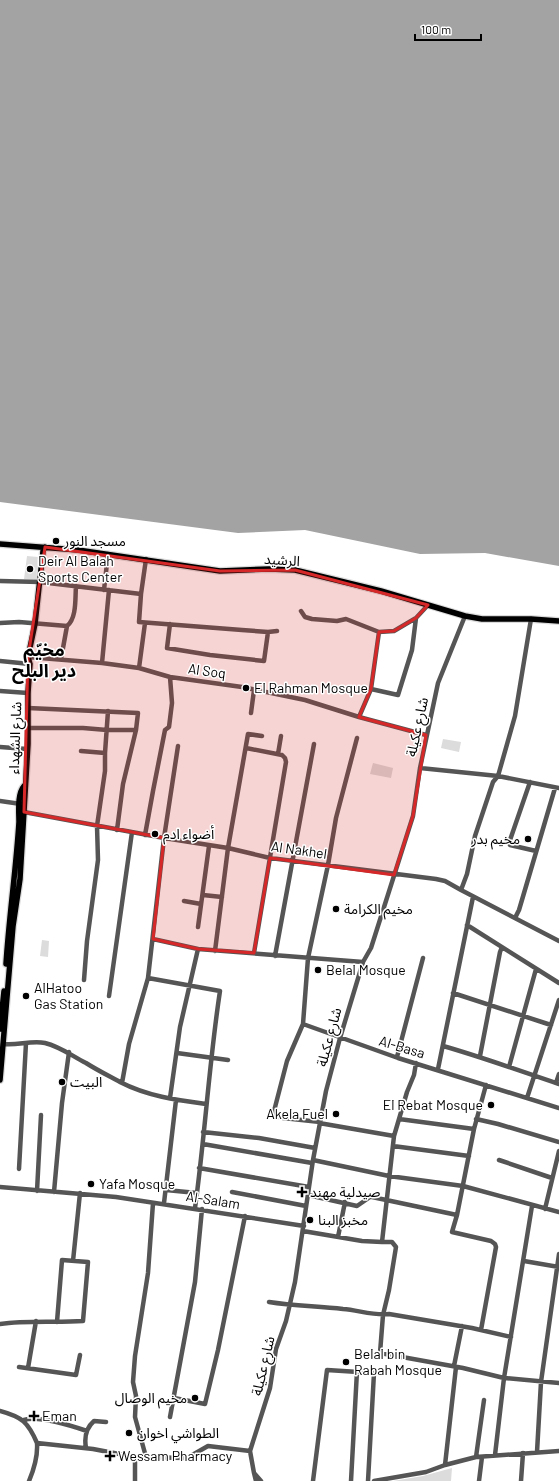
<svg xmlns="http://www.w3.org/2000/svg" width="559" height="1481" font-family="Barlow,'Noto Sans Arabic',sans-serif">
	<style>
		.green { fill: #dcdcdc }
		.water { fill: #a3a3a3 }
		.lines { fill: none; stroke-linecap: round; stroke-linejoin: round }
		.major-casing { stroke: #dbdbdb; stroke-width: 8 }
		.minor { stroke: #555; stroke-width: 4.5 }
		.major { stroke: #000; stroke-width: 5.5 }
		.marked { fill: #d62828; fill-opacity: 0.2; stroke: #d62828; stroke-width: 3; stroke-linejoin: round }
		.poi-dot { fill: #000; stroke: #fff; stroke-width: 1.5 }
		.labels { text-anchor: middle; stroke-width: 3; stroke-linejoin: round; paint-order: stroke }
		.poi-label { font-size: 14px; fill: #000; stroke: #fff; text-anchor: start }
		.street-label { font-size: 14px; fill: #000; stroke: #fff }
		.district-label { font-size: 18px; font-weight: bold; fill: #000; stroke: #fff }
	</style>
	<rect width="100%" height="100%" fill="#fff"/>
	<!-- green -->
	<path class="green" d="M 27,556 L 38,557 L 36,580 L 24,579 Z
		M 443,739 L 461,742 L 459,752 L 441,748 Z
		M 373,763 L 393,768 L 391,778 L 370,774 Z
		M 42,940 L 49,941 L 48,957 L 40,956 Z
		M 452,1468 L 451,1481 L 393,1481 L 423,1476 Z"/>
	<!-- water -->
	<path class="water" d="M 0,0 L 559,0 L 559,566 L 485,553 L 420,554 L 305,530 L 238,533 L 0,502 Z"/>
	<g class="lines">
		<!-- major casing -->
		<g class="major-casing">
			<path id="major" d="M 0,544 L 78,550 L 220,571 L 269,569 L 295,570 L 381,591 L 465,616 L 482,619 L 531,619 L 559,621
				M 6,964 C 9,917 16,870 19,822 C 19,812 17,794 24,786
				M 0,1029 L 4,991
				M 0,1080 L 13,926 L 20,879 L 28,744 L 28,693 L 30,664 L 28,657 L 35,624 L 43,551 L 45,547"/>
		</g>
		<!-- minor -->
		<path class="minor" d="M 146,559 L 141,594 L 139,622 L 242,630 L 268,632 L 277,631
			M 0,581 L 40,582 L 141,594
			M 104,590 L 108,554
			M 301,611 L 305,617 L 312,619 L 337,621 L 346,619 L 379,632
			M 0,623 L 19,622 L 67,626
			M 170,624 L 167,648 L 210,655 L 264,661 L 268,632
			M 28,657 L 102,663 L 139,668 L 170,677 L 242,687 L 305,700 L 359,717 L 426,735
			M 61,659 L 67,626 C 77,618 75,598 76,586
			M 0,661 L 30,664
			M 102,663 L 109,590
			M 139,668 L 145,623
			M 371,689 L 398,695 L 412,650 L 416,618
			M 0,691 L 28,693
			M 28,708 L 138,713 L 136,730 L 123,784 L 117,830
			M 251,713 L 254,690
			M 359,717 L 371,689 L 379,632 L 394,631 L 416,618 L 428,605
			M 28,728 L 83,728 L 107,730 L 136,730
			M 357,738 L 336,818 L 328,865 L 308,958 L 303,1024 L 398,1058 L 559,1108
			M 0,747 L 27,749
			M 246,748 L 282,755 L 285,758 L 286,762 L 254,953
			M 81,751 L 105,753
			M 278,754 L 281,736
			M 420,768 L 498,776 L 559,788
			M 530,782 L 509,843 L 510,845 L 536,851
			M 0,801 L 21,804
			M 24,812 L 164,838 L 228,848 L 270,858 L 436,879 L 445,881 L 461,890 L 559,941
			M 145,835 L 153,791 L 165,730 L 169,727 L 172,703 L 170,677
			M 461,890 L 467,874 L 475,836 L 493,782 L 498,776 L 515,716 L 531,619
			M 203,895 L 222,897
			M 184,901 L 201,904
			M 515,918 L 519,910 L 555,788
			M 467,925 L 559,983
			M 198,927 L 209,846
			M 153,939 L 198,949 L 363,962
			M 215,951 L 228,848 L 248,734 L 262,736
			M 275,956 L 314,744
			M 148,978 L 220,991 C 209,1063 205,1136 195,1208
			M 84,980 L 87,941 L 98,860 L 97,826 L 105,771 L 105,753 L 108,711
			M 453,993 L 551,1025
			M 109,996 L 132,832
			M 303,1024 L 287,1061 L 273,1115 L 283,1118 L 320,1122
			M 3,1044 C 17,1046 31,1040 45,1043 C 61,1047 72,1056 86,1063 C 97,1070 109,1076 120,1082 C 147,1096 176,1100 206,1104
			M 443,1046 C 482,1057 520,1071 559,1084
			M 177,1053 L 228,1060
			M 480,1056 L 500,952 L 502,947
			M 397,1057 L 423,958
			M 416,1063 L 414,1075 L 407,1092 L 394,1136 L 382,1242 L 392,1242 L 396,1247 L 389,1290 L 383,1315 L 380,1353 L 463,1368 L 504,1378 L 559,1383
			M 509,1067 L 536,969
			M 438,1069 L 473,897
			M 122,1083 L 129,1044 L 148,978 L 164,838 L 178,746
			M 556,1083 L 559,1074
			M 170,1098 L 180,1027 L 198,949
			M 527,1098 L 559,1000
			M 399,1119 L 474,1129
			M 476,1119 L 498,1124 L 559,1142
			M 319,1123 L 394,1136
			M 203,1132 L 259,1138 L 315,1148
			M 203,1144 L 312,1163
			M 393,1146 L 469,1156
			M 313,1160 L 389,1176 L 463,1186 L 559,1212
			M 499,1160 L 552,1178
			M 199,1168 L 309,1187
			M 19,1169 L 26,1043
			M 0,1187 L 116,1197 L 304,1226
			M 166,1190 L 197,1193
			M 37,1191 L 41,1115
			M 54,1192 L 62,1103 L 69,1052
			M 232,1192 L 306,1206
			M 308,1195 L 357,1206 L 370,1197 L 372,1197 L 457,1215
			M 164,1203 L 176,1100
			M 545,1209 L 559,1151
			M 303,1231 L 362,1241 L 382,1242
			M 338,1237 L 345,1202
			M 73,1261 L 80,1193
			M 524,1261 L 559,1267
			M 269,1302 C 294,1306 318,1306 343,1309 C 358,1310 374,1316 389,1314 L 472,1328 L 511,1337
			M 0,1324 C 28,1320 56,1323 83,1321 L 88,1262 L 62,1260 L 57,1322
			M 481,1330 L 496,1247 L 495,1244 L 491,1241 L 452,1232 L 457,1215 L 474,1129 L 486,1085
			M 454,1366 L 462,1326
			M 19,1367 L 76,1375 L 80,1355
			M 28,1368 L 36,1321
			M 174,1398 L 205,1404 L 218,1350 L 245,1216
			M 0,1411 C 22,1417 28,1422 37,1443 L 93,1449 L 135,1457 L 187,1458 L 208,1446 L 250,1451
			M 170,1417 L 195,1282 L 202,1209
			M 24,1420 C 39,1415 72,1426 87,1431
			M 86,1448 C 84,1437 86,1428 94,1421 L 106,1422
			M 537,1452 L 541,1382 L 559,1254
			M 495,1455 L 504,1378 L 532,1206
			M 135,1457 L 135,1481
			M 146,1457 L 135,1417 L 136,1396 L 133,1382 L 135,1356 L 148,1273 L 153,1203
			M 476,1457 L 484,1400
			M 445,1465 L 456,1367
			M 254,1473 L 250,1451 L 270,1388 L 276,1349 L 286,1321 L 295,1282 L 313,1160 L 326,1091 L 340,1038 L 363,962 L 371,948 L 413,816 L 420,768 L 438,683 L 465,616
			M 29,1481 C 34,1469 38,1457 37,1443
			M 256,1481 L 254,1473 L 261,1481
			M 313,1481 L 327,1370 L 374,1373 L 368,1481
			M 351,1481 L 357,1371
			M 374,1481 L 426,1472 L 445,1465 L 476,1457 L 559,1451
			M 479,1481 L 482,1457
			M 521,1481 L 523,1453"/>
		<!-- major -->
		<use href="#major" class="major"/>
	</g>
	<!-- marked area -->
	<path class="marked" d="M 45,547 L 220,571 L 295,570 L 428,605 L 416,618 L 394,631 L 379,632 L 371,689 L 359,717 L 426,735 L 413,816 L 394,875 L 270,858 L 254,953 L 198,949 L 153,939 L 164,838 L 24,812 L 28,657 Z"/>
	<!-- markers -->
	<g class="poi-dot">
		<circle cx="56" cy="541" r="4"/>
		<circle cx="30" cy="569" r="4"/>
		<circle cx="246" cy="688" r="4"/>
		<circle cx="155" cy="834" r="4"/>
		<circle cx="528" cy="839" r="4"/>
		<circle cx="336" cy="909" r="4"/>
		<circle cx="318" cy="970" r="4"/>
		<circle cx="26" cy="996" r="4"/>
		<circle cx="62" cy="1082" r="4"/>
		<circle cx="491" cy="1105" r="4"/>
		<circle cx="336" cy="1114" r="4"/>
		<circle cx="91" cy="1184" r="4"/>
		<path d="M300 1186h4v4h4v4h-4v4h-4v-4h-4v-4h4z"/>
		<circle cx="310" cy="1220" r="4"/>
		<circle cx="346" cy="1362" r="4"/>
		<circle cx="195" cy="1398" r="4"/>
		<path d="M32 1410h4v4h4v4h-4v4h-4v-4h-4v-4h4z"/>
		<circle cx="129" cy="1433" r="4"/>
		<path d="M108 1450h4v4h4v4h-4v4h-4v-4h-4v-4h4z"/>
	</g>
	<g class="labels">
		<!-- poi labels -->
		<g class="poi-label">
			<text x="64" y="546">مسجد النور</text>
			<text x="38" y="566">Deir Al Balah<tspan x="38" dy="16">Sports Center</tspan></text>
			<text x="254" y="693">El Rahman Mosque</text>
			<text x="163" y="839">أضواء ادم</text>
			<text x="520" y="844" text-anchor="end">مخيم بدر</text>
			<text x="344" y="914">مخيم الكرامة</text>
			<text x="326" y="975">Belal Mosque</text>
			<text x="34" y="993">AlHatoo<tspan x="34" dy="16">Gas Station</tspan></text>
			<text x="70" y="1087">البيت</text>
			<text x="483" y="1110" text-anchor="end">El Rebat Mosque</text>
			<text x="328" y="1119" text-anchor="end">Akela Fuel</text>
			<text x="99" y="1189">Yafa Mosque</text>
			<text x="310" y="1197">صيدلية مهند</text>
			<text x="318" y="1225">مخبز البنا</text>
			<text x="354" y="1359">Belal bin<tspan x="354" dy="16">Rabah Mosque</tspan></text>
			<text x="187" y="1403" text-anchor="end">مخيم الوصال</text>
			<text x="42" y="1421">Eman</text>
			<text x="137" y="1438">الطواشي اخوان</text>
			<text x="118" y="1461">Wessam Pharmacy</text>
		</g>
		<!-- street labels -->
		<g class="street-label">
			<text transform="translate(282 560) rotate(4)" y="5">الرشيد</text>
			<text transform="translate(207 671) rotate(8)" y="5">Al Soq</text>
			<text transform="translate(417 727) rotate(-78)" y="5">شارع عكيلة</text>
			<text transform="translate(15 738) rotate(-88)" y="5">شارع الشهداء</text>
			<text transform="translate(299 850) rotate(8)" y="5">Al Nakhel</text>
			<text transform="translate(329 1037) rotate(-75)" y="5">شارع عكيلة</text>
			<text transform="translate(402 1047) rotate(17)" y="5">Al-Basa</text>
			<text transform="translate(213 1200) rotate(9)" y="5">Al-Salam</text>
			<text transform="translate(263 1366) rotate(-77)" y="5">شارع عكيلة</text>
		</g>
		<!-- district labels -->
		<g class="district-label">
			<text x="44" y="656">مخيّم<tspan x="44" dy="21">دير البلح</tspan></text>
		</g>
	</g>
	<!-- scale -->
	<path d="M415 34v6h66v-6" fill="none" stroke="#000000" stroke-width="2"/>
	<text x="421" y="34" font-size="12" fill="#000000" stroke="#ffffff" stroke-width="3" paint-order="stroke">100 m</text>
</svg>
